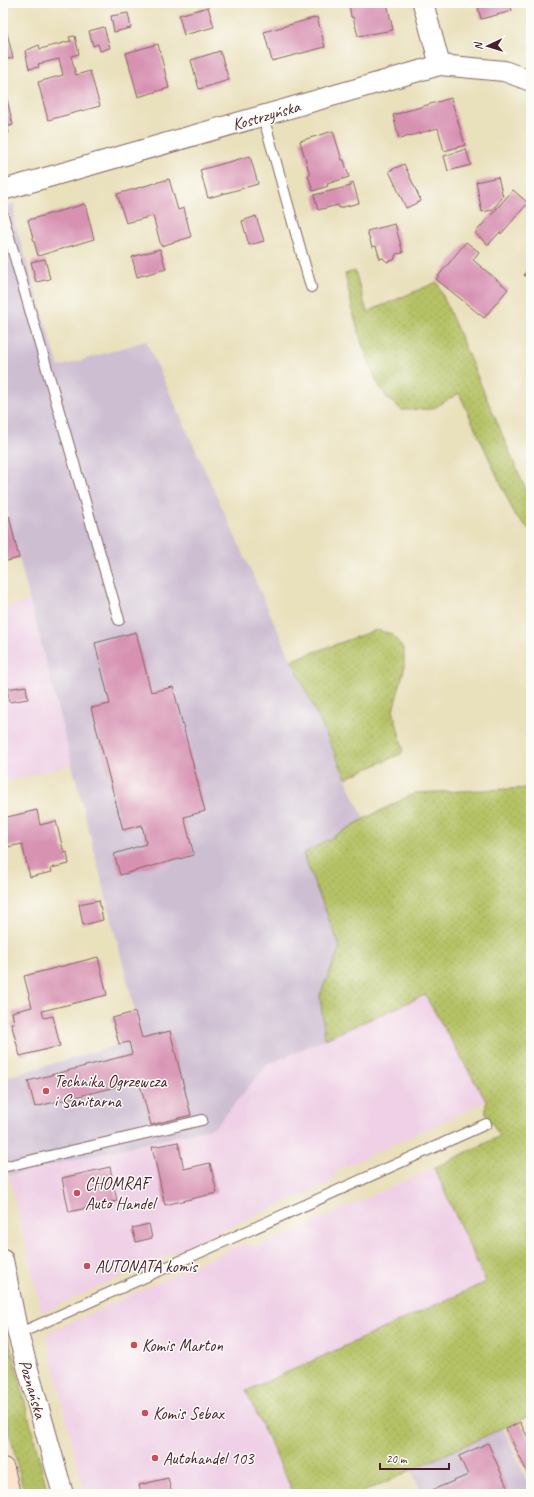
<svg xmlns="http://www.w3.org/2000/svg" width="534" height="1497" font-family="Caveat,sans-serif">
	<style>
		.built { fill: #efd0e6 }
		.industrial { fill: #cdbed2 }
		.grass { fill: url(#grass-dots); stroke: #807048 }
		.building { fill: #d792b2 }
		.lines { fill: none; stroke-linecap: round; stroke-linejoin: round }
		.lane-casing { stroke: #82635e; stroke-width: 12 }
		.street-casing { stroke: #82635e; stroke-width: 22 }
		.secondary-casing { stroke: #82635e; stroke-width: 24 }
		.lane { stroke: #fff; stroke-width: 10 }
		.street { stroke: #fff; stroke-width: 20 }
		.secondary { stroke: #fee3d1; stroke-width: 22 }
		.poi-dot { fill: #d1495b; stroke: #fdfcf7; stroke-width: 1.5 }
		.labels { text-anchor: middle; stroke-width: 3; stroke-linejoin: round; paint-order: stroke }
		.street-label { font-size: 17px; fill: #4a1f2b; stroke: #fdfcf7 }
		.poi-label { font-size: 17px; fill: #4a1f2b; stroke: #fdfcf7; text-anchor: start }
	</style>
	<defs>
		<pattern id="grass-dots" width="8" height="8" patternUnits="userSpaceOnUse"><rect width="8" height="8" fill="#b5c265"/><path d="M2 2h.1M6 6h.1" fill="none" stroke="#9da658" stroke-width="1.8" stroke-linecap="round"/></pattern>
	</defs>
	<rect width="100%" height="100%" fill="#fdfcf7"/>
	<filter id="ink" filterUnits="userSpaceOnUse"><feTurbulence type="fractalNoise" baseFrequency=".025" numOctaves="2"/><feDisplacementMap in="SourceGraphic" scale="8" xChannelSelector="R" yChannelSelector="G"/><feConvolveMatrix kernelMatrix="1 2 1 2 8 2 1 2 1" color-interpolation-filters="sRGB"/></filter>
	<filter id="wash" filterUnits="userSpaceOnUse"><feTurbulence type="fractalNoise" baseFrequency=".012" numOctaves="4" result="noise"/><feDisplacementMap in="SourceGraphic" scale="16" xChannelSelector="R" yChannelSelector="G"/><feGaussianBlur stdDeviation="0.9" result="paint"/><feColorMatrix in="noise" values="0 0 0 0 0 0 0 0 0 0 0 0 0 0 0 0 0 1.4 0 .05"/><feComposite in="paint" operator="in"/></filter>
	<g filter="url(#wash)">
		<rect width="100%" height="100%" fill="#e9e0bc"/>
		<!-- built -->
		<path class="built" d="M 30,601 L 72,764 L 3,783 L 3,608 Z
			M 425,995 L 487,1101 L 338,1170 L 328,1185 L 255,1215 L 42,1313 L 9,1175 L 215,1127 L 267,1065 Z
			M 434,1168 L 486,1282 L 246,1391 L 294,1494 L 86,1494 L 77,1463 L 46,1334 L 241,1244 L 260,1246 Z"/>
		<!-- industrial -->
		<path class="industrial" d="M 15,203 L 14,220 L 59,367 L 146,341 L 364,819 L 415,793 L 531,788 L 531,947 L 267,1065 L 215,1127 L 9,1175 L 3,1153 L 3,1078 L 142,1038 L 3,495 L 3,207 Z
			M 503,1428 L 531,1490 L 531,1494 L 422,1494 L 411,1470 Z"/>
		<!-- grass -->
		<path class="grass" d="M 355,271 L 367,312 L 437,282 L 531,502 L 531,531 L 515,515 L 459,393 L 432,409 L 402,410 L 387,398 L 377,382 L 362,344 L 354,316 L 345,274 Z
			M 376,630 L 392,634 L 404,650 L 404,670 L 393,710 L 403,749 L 401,754 L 346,778 L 292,660 Z
			M 531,788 L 531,1415 L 359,1494 L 294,1494 L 246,1391 L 486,1282 L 434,1168 L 500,1136 L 486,1113 L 486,1101 L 425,995 L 325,1039 L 320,995 L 340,947 L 303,854 L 364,819 L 415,793 Z
			M 3,1315 L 48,1494 L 26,1494 L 23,1488 L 3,1405 Z"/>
		<g id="blocks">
			<!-- building -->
			<path class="building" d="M 349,3 L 387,3 L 393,30 L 358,36 L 353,17 L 351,17 Z
				M 477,3 L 510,3 L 512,11 L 481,19 Z
				M 208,7 L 214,27 L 184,35 L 179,15 Z
				M 128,13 L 131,28 L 114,32 L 111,16 Z
				M 317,17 L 325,47 L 272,61 L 264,32 Z
				M 104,27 L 110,48 L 100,51 L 98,44 L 93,46 L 89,31 Z
				M 7,33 L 13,58 L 3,60 L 3,34 Z
				M 75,36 L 79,54 L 71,56 L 76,75 L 90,71 L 100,106 L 48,120 L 38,82 L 63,75 L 59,59 L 38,64 L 39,67 L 29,69 L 25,51 L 39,45 L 40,49 L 71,41 L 69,37 Z
				M 158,44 L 169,88 L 138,97 L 126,53 Z
				M 220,51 L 229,80 L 199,89 L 191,60 Z
				M 6,95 L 13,125 L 7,127 L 9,133 L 3,135 L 3,96 Z
				M 451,98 L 465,145 L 444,151 L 438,128 L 399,139 L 393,115 Z
				M 333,131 L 342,160 L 344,160 L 349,177 L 327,184 L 328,186 L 313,191 L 308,175 L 310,175 L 300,141 Z
				M 466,149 L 471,165 L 448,171 L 444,156 Z
				M 250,156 L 258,184 L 208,198 L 200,170 Z
				M 404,164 L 421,201 L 406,208 L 389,171 Z
				M 498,177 L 503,197 L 492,210 L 482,212 L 476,182 Z
				M 169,179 L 178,210 L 184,208 L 191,237 L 161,246 L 153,216 L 126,223 L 117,194 Z
				M 353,182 L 359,203 L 339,208 L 338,205 L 318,210 L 314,195 L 351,186 L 351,183 Z
				M 513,190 L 528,203 L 501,234 L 500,232 L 488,245 L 475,233 Z
				M 85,204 L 94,239 L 38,256 L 28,220 Z
				M 256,216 L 264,241 L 249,245 L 242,221 Z
				M 395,224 L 403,253 L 396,254 L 394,260 L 387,262 L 383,258 L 380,259 L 376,246 L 372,247 L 367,231 Z
				M 466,242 L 479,252 L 473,260 L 508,289 L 484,318 L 436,279 Z
				M 160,249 L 166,269 L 137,277 L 132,257 Z
				M 45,259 L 50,279 L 36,282 L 31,262 Z
				M 531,264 L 531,282 L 524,275 Z
				M 9,516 L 19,558 L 3,562 L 3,518 Z
				M 136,632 L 151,692 L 173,687 L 205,811 L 184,817 L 194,855 L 120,875 L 114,854 L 146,844 L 142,825 L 123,830 L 91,708 L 110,704 L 95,643 Z
				M 26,686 L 28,699 L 9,702 L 7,689 Z
				M 37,810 L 40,825 L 56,821 L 64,853 L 67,852 L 69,864 L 51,868 L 52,872 L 30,877 L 22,844 L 3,848 L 3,818 Z
				M 99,900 L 103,920 L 83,925 L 79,904 Z
				M 98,957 L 107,995 L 42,1011 L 44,1018 L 53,1016 L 60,1046 L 20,1056 L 11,1023 L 14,1023 L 12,1012 L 32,1007 L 24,976 Z
				M 135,1012 L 142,1038 L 170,1031 L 191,1115 L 151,1125 L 139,1081 L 35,1107 L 28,1081 L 132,1054 L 129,1042 L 119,1044 L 112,1018 Z
				M 178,1142 L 184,1169 L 210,1163 L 217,1193 L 165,1205 L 152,1147 Z
				M 110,1167 L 117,1201 L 69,1212 L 62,1178 Z
				M 149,1224 L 152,1238 L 136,1242 L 132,1228 Z
				M 520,1422 L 531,1444 L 531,1480 L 506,1429 Z
				M 488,1443 L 508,1489 L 496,1494 L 423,1494 L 468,1475 L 459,1456 Z
				M 168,1478 L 172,1494 L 141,1494 L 139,1485 Z"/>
		</g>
	</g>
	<g filter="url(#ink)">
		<use href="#blocks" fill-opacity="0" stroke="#82635e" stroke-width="1"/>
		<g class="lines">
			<!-- lane casing -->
			<g class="lane-casing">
				<path id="lane" d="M 263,116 L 311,287
					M 3,216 L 119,620
					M 3,1167 L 202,1120
					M 18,1334 L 486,1124"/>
			</g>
			<!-- street casing -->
			<g class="street-casing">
				<path id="street" d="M 423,3 L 440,65
					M 3,190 L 440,65 L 504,71 L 531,81
					M 3,1260 L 18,1334 L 63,1494"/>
			</g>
			<!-- secondary casing -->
			<g class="secondary-casing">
				<path id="secondary" d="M 3,1469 L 9,1494"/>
			</g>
			<!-- lane -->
			<use href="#lane" class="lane"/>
			<!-- street -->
			<use href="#street" class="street"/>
			<!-- secondary -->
			<use href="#secondary" class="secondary"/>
		</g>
	</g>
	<!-- markers -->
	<g class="poi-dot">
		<circle cx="46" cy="1091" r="4"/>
		<circle cx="77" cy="1193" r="4"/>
		<circle cx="87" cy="1266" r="4"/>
		<circle cx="134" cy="1345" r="4"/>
		<circle cx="145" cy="1413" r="4"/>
		<circle cx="155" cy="1458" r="4"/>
	</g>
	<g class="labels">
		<!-- street labels -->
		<g class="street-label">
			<text transform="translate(266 115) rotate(-16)" y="6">Kostrzyńska</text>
			<text transform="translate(33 1389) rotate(74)" y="6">Poznańska</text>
		</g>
		<!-- poi labels -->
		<g class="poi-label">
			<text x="54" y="1087">Technika Ogrzewcza<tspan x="54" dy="20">i Sanitarna</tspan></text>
			<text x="85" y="1189">CHOMRAF<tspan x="85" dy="20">Auto Handel</tspan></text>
			<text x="95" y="1272">AUTONATA komis</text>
			<text x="142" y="1351">Komis Marton</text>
			<text x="153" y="1419">Komis Sebax</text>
			<text x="163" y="1464">Autohandel 103</text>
		</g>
	</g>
	<!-- margin -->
	<rect width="534" height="1497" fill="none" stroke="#fdfcf7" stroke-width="16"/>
	<!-- north arrow -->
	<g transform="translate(488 46) rotate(266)" stroke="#fdfcf7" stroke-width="3" paint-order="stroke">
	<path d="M0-3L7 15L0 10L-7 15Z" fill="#4a1f2b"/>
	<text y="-6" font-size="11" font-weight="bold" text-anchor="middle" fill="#4a1f2b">N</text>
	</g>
	<!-- scale -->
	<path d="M380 1463v6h69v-6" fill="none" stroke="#4a1f2b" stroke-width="2"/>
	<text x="386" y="1463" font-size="12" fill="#4a1f2b" stroke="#fdfcf7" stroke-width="3" paint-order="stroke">20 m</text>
</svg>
